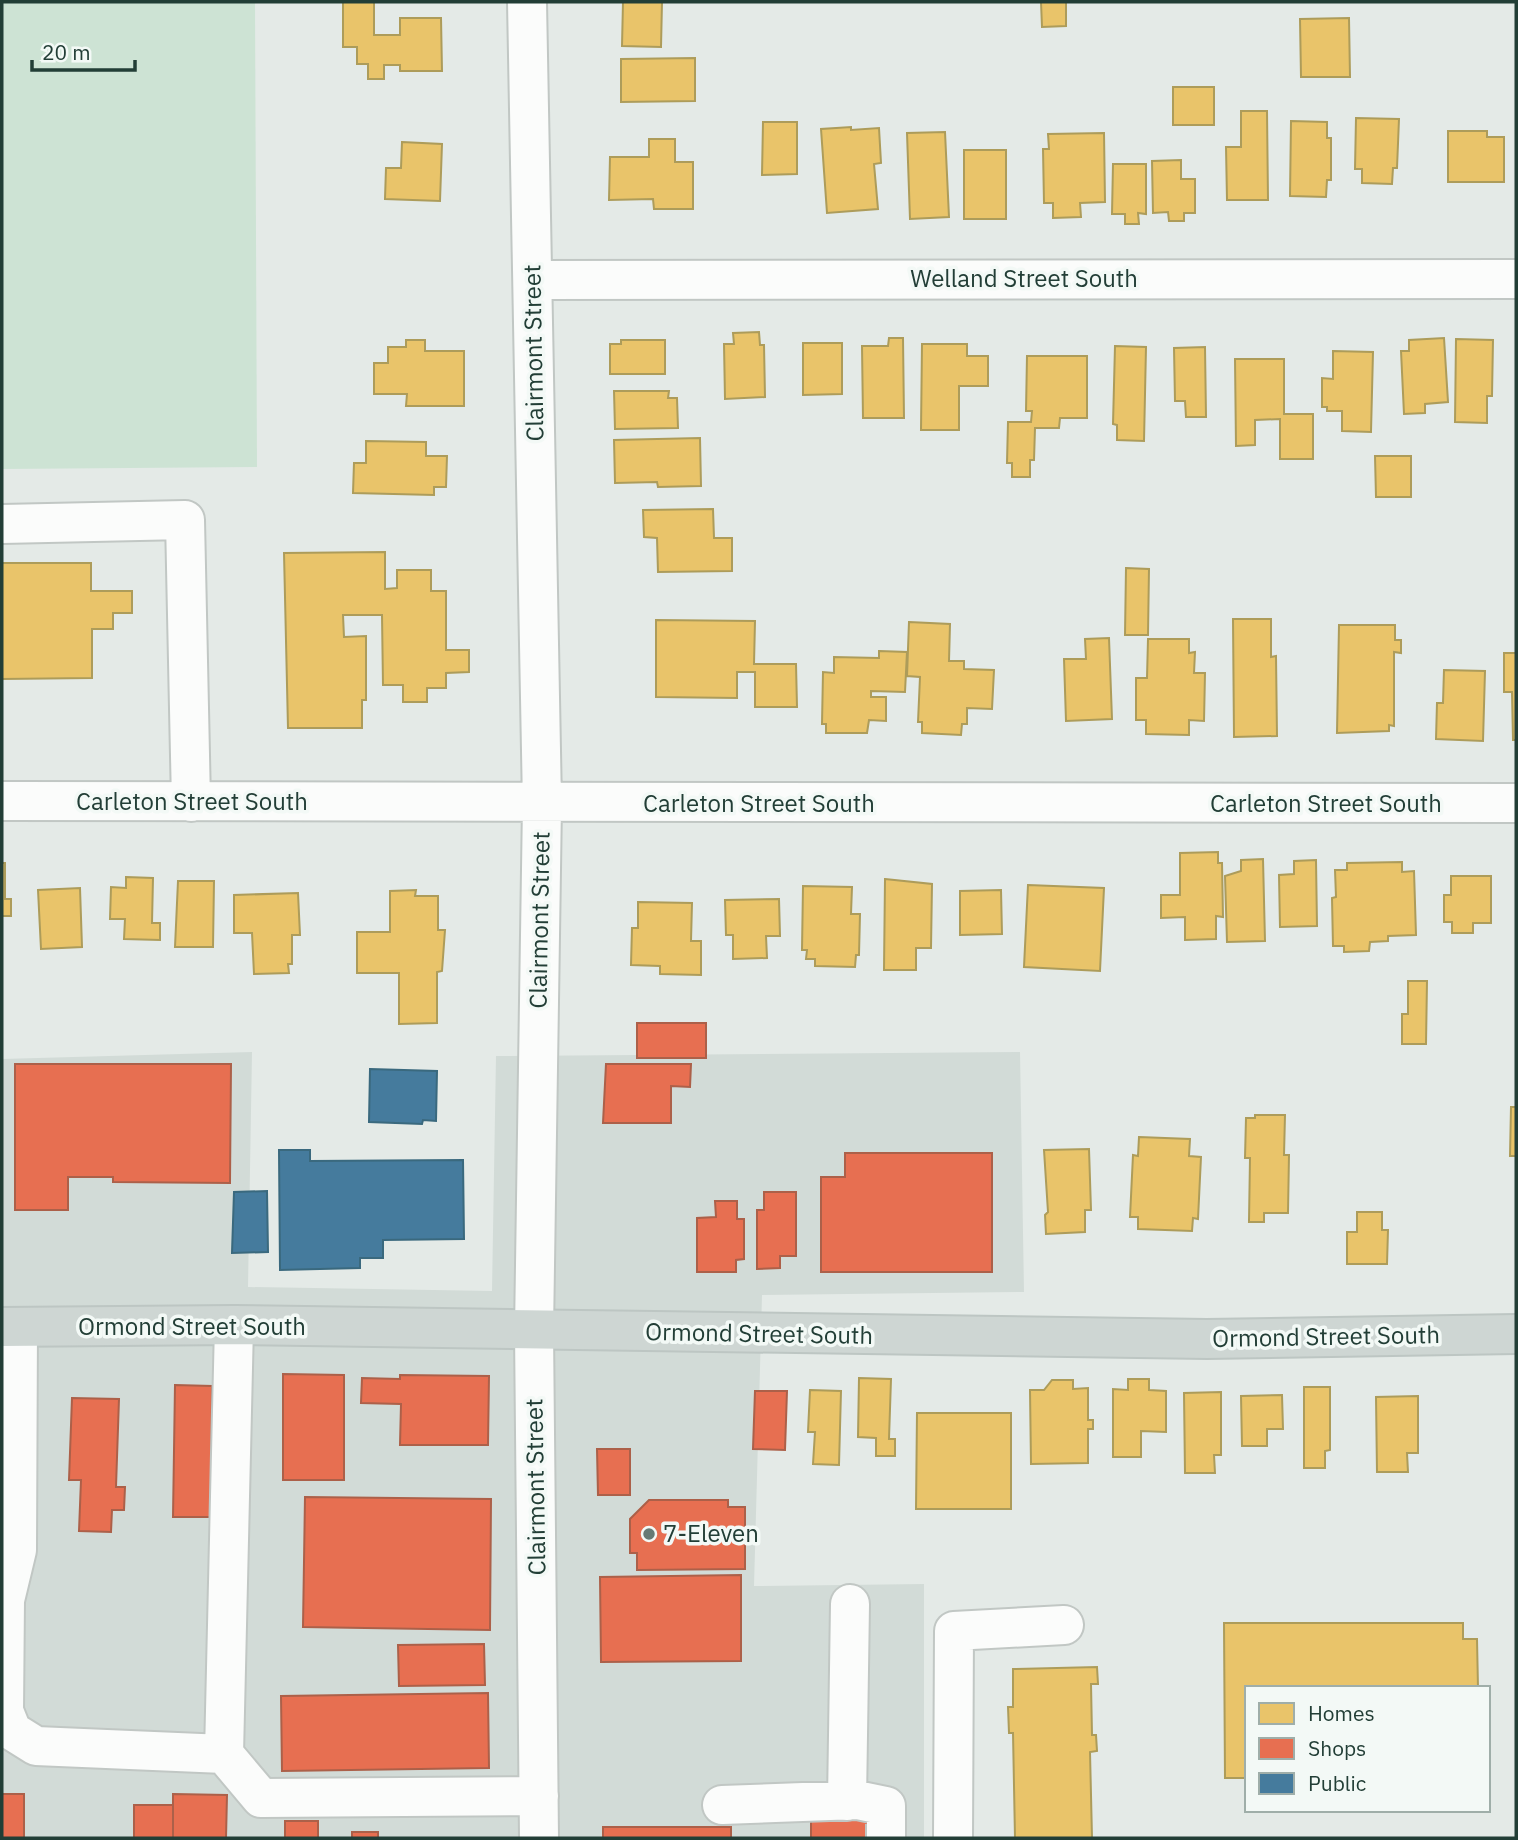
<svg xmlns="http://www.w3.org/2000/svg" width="1518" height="1840" font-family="'IBM Plex Sans',sans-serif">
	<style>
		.built { fill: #d2dbd7 }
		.green { fill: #cde3d4 }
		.homes { fill: #e9c46a; stroke: #ad9c5a; stroke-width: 2 }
		.shops { fill: #e76f51; stroke: #ac6049; stroke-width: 2 }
		.public { fill: #457b9d; stroke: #3a697e; stroke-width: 2 }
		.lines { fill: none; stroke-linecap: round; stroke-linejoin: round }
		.minor-casing { stroke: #c1c7c4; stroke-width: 42 }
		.major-casing { stroke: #bdc6c3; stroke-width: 42 }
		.minor { stroke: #fbfcfb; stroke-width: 38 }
		.major { stroke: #ced6d3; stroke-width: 38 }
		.poi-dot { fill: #667a74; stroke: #f3f9f6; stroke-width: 2.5 }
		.labels { text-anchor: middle; stroke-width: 7; stroke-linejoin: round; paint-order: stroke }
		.street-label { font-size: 24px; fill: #223e36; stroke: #f3f9f6 }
		.poi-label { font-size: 24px; fill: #223e36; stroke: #f3f9f6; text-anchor: start }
	</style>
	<rect width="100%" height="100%" fill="#e4eae7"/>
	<!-- built -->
	<path class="built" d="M 252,1052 L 248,1287 L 492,1291 L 496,1056 L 1020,1052 L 1024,1292 L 762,1295 L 754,1586 L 924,1584 L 924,1838 L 2,1838 L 2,1059 Z"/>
	<!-- green -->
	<path class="green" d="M 2,2 L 255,2 L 257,467 L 2,469 Z"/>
	<!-- homes -->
	<path class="homes" d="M 343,2 L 374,2 L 374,35 L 400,35 L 400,18 L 441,18 L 442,71 L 400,71 L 400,65 L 384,65 L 384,79 L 368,79 L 368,64 L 357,64 L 357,47 L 343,47 Z
		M 623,2 L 662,2 L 661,47 L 622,46 Z
		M 1041,2 L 1066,2 L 1066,26 L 1042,27 Z
		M 1349,18 L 1350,77 L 1301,77 L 1300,19 Z
		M 695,58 L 695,101 L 621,102 L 621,59 Z
		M 1173,87 L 1214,87 L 1214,125 L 1173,125 Z
		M 1241,111 L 1267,111 L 1268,200 L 1227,200 L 1226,147 L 1241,147 Z
		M 1356,118 L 1399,119 L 1397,168 L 1393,168 L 1392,184 L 1362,183 L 1362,169 L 1355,169 Z
		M 1291,121 L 1327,122 L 1327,138 L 1331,138 L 1331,180 L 1327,180 L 1326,197 L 1290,196 Z
		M 763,122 L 797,122 L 797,174 L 762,175 Z
		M 851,127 L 851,130 L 879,128 L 881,163 L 874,164 L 878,209 L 827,213 L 821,129 Z
		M 1448,131 L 1487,131 L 1487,137 L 1504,137 L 1504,182 L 1448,182 Z
		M 945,132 L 949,217 L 910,219 L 907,133 Z
		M 1104,133 L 1105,202 L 1080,203 L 1081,217 L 1053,218 L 1053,203 L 1044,203 L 1043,149 L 1049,149 L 1048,134 Z
		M 649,139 L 675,139 L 675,162 L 693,162 L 693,209 L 654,209 L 653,199 L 609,200 L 610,157 L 649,157 Z
		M 402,142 L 442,144 L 440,201 L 385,199 L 386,168 L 401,168 Z
		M 964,150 L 1006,150 L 1006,219 L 964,219 Z
		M 1181,160 L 1181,179 L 1195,179 L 1195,213 L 1184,213 L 1184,221 L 1169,221 L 1168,212 L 1153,213 L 1152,161 Z
		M 1113,164 L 1146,164 L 1146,214 L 1138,213 L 1139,224 L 1125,224 L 1125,214 L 1112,214 Z
		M 759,332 L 760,345 L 764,345 L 765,397 L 725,399 L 724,344 L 734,344 L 733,333 Z
		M 889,338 L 903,338 L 904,418 L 863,418 L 862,346 L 888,346 Z
		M 1444,338 L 1448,402 L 1425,404 L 1425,413 L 1404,414 L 1401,351 L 1409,351 L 1409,340 Z
		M 1456,339 L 1493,340 L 1492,396 L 1487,396 L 1487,423 L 1455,422 Z
		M 406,340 L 425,340 L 425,351 L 464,351 L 464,406 L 406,406 L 407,394 L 374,394 L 374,363 L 388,363 L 388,347 L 406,347 Z
		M 621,340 L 665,340 L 665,374 L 610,374 L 610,344 L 621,344 Z
		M 803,343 L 842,343 L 842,394 L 803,395 Z
		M 922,344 L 967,344 L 967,356 L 988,356 L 988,386 L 959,386 L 959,430 L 921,430 Z
		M 1115,346 L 1146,347 L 1144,441 L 1117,440 L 1117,425 L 1113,424 Z
		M 1205,347 L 1206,417 L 1186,417 L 1185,401 L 1175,401 L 1174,348 Z
		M 1333,351 L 1373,352 L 1371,432 L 1342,431 L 1342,411 L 1327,411 L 1327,407 L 1322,407 L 1322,378 L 1333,379 Z
		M 1027,356 L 1087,356 L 1087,418 L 1060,418 L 1059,428 L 1035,428 L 1034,460 L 1030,460 L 1030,477 L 1012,477 L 1012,463 L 1007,463 L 1008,422 L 1031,422 L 1032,411 L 1026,411 Z
		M 1235,359 L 1284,359 L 1284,414 L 1313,414 L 1313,459 L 1280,459 L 1280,419 L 1255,420 L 1255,445 L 1236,446 Z
		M 614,391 L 669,391 L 668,398 L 677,398 L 678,428 L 615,429 Z
		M 700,438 L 701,486 L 658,487 L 657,482 L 615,483 L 614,440 Z
		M 366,441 L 426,442 L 426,456 L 447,456 L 446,487 L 434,487 L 434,495 L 353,493 L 354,463 L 366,463 Z
		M 1375,456 L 1411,456 L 1411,497 L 1376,497 Z
		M 713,509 L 714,538 L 732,538 L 732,571 L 658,572 L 657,538 L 644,537 L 643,510 Z
		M 385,552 L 385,589 L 397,588 L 397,570 L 431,570 L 431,591 L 446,591 L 446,650 L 469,650 L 469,672 L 446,673 L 446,688 L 427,688 L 427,702 L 403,702 L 403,685 L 383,685 L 382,615 L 343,615 L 344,637 L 366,636 L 366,700 L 362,700 L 362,728 L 288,728 L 284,553 Z
		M 2,563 L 91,563 L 91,591 L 132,591 L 132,613 L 113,613 L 113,629 L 92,629 L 92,678 L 2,679 Z
		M 1126,568 L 1149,569 L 1148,635 L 1125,635 Z
		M 1233,619 L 1271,619 L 1271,657 L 1276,656 L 1277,736 L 1234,737 Z
		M 656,620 L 755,621 L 754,664 L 796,664 L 797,707 L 755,707 L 755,672 L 737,672 L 737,698 L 656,697 Z
		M 909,622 L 950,624 L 949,661 L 964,661 L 964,669 L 994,670 L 992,709 L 967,708 L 967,724 L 962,724 L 961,735 L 922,733 L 922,722 L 918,722 L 920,677 L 907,676 Z
		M 1339,625 L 1395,625 L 1395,640 L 1401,640 L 1401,653 L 1394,652 L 1394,726 L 1389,725 L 1389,731 L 1337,733 Z
		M 1109,638 L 1112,719 L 1066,721 L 1064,659 L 1086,659 L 1085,639 Z
		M 1148,639 L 1189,639 L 1189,653 L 1195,652 L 1194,673 L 1205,673 L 1204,721 L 1189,720 L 1189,735 L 1146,734 L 1146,720 L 1136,720 L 1136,678 L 1147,678 Z
		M 879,651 L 907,652 L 905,692 L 871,691 L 871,697 L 886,697 L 886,721 L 869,720 L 867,733 L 826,733 L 826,724 L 822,724 L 823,672 L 834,673 L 834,657 L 879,658 Z
		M 1504,653 L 1516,653 L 1516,740 L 1513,740 L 1512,692 L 1504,692 Z
		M 1444,670 L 1485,671 L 1483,741 L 1436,739 L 1437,703 L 1443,703 Z
		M 1218,852 L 1218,863 L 1222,863 L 1223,917 L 1216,916 L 1216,939 L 1185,940 L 1185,917 L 1161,918 L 1161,895 L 1180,895 L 1180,853 Z
		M 1263,859 L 1265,941 L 1227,942 L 1225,876 L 1241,871 L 1241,860 Z
		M 1316,860 L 1317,926 L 1280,927 L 1279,875 L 1294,874 L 1294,861 Z
		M 1402,862 L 1402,872 L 1414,871 L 1416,935 L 1388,936 L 1388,941 L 1370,942 L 1369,951 L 1344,952 L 1344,946 L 1333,946 L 1332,898 L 1336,897 L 1335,870 L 1347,870 L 1347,863 Z
		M 2,863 L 5,863 L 5,899 L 11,899 L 11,916 L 2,916 Z
		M 1451,876 L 1491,876 L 1491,923 L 1473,923 L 1473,933 L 1452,933 L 1452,922 L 1444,922 L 1444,895 L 1451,895 Z
		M 126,877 L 153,878 L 152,923 L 160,923 L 160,940 L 124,939 L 125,919 L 110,919 L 111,887 L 126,888 Z
		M 885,879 L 932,884 L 931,948 L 916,948 L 916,970 L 884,970 Z
		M 178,881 L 214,881 L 213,947 L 175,947 Z
		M 1028,885 L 1104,888 L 1100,971 L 1024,967 Z
		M 803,886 L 852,887 L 851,914 L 860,914 L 859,955 L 856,955 L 855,967 L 815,966 L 815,959 L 806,959 L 807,950 L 802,950 Z
		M 80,888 L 82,947 L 41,949 L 38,890 Z
		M 416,890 L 415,896 L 438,896 L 438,930 L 445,930 L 442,971 L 437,972 L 437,1023 L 399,1024 L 399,973 L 357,973 L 357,932 L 390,932 L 390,891 Z
		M 1001,890 L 1002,934 L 960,935 L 960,891 Z
		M 298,893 L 300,935 L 292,935 L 292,964 L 288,964 L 289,973 L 254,974 L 252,933 L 234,933 L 234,895 Z
		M 779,899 L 780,936 L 766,936 L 767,958 L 733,959 L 733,935 L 726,935 L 725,900 Z
		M 638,902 L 692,903 L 691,941 L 701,941 L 701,975 L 660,974 L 660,966 L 631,965 L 632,928 L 638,928 Z
		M 1408,981 L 1427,981 L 1426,1044 L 1402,1044 L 1402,1014 L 1408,1014 Z
		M 1511,1107 L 1516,1107 L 1516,1156 L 1510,1156 Z
		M 1255,1115 L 1285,1115 L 1284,1155 L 1289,1155 L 1288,1213 L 1264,1213 L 1264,1222 L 1249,1222 L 1250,1158 L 1245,1158 L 1246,1118 L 1255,1118 Z
		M 1139,1137 L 1190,1139 L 1189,1156 L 1201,1157 L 1198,1219 L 1193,1218 L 1192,1231 L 1138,1229 L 1138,1217 L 1130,1217 L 1133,1155 L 1138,1156 Z
		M 1089,1149 L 1091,1210 L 1085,1210 L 1085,1232 L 1046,1234 L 1045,1215 L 1048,1212 L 1044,1150 Z
		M 1357,1212 L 1382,1212 L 1382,1230 L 1388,1230 L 1387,1264 L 1347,1264 L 1347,1232 L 1357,1232 Z
		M 859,1378 L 891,1379 L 889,1439 L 895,1439 L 895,1456 L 876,1456 L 876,1438 L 858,1437 Z
		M 1128,1379 L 1149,1379 L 1149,1390 L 1166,1391 L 1166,1432 L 1141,1431 L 1141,1457 L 1113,1457 L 1113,1389 L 1128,1390 Z
		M 1052,1380 L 1073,1380 L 1073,1389 L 1088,1388 L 1088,1420 L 1093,1420 L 1093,1429 L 1088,1429 L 1088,1463 L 1031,1464 L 1030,1390 L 1044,1390 Z
		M 1304,1387 L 1330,1387 L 1330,1450 L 1325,1451 L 1325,1468 L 1304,1468 Z
		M 810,1390 L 841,1391 L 839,1465 L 813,1464 L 815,1432 L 808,1432 Z
		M 1221,1392 L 1221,1455 L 1214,1455 L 1215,1473 L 1185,1473 L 1184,1393 Z
		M 1282,1395 L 1283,1429 L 1267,1429 L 1267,1446 L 1242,1446 L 1241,1396 Z
		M 1418,1396 L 1418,1453 L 1407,1453 L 1408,1472 L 1377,1472 L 1376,1397 Z
		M 917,1413 L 1011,1413 L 1011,1509 L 916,1509 Z
		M 1224,1623 L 1463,1623 L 1463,1639 L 1477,1639 L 1478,1688 L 1247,1688 L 1247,1778 L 1225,1778 Z
		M 1097,1667 L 1098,1684 L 1091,1684 L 1092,1735 L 1096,1735 L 1097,1751 L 1090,1752 L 1092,1838 L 1015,1838 L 1013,1733 L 1009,1733 L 1008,1707 L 1013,1707 L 1013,1669 Z"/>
	<!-- shops -->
	<path class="shops" d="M 637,1023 L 706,1023 L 706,1058 L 637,1058 Z
		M 15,1064 L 231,1064 L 230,1183 L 113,1182 L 113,1177 L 68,1177 L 68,1210 L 15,1210 Z
		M 606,1064 L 691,1064 L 690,1087 L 671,1086 L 671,1123 L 603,1123 Z
		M 845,1153 L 992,1153 L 992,1272 L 821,1272 L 821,1177 L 845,1177 Z
		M 764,1192 L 796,1192 L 796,1256 L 780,1256 L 780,1268 L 757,1269 L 757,1210 L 764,1210 Z
		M 715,1201 L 737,1201 L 737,1219 L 744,1219 L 744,1259 L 736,1260 L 736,1272 L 697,1272 L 697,1218 L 716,1217 Z
		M 283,1374 L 344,1375 L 344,1480 L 283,1480 Z
		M 400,1375 L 489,1376 L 488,1445 L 400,1445 L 401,1404 L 361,1403 L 362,1378 L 400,1379 Z
		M 175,1385 L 212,1386 L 211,1517 L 173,1517 Z
		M 755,1391 L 787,1391 L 785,1450 L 753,1449 Z
		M 72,1398 L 119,1399 L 116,1487 L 125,1487 L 124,1510 L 112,1510 L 111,1532 L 79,1531 L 81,1480 L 69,1480 Z
		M 597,1449 L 630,1449 L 630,1495 L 598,1495 Z
		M 305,1497 L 491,1499 L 490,1630 L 303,1627 Z
		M 649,1500 L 728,1500 L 728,1507 L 745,1507 L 745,1569 L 637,1570 L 637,1553 L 630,1553 L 630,1519 Z
		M 741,1575 L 741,1661 L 601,1662 L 600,1577 Z
		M 484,1644 L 485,1685 L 399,1686 L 398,1645 Z
		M 488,1693 L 489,1768 L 282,1771 L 281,1696 Z
		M 2,1794 L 24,1794 L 24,1838 L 2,1838 Z
		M 173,1794 L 227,1795 L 226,1838 L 173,1838 Z
		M 134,1805 L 173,1805 L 173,1838 L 134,1838 Z
		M 874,1816 L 874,1838 L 811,1838 L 811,1817 Z
		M 285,1821 L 318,1821 L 318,1838 L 285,1838 Z
		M 603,1827 L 731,1827 L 731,1838 L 603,1838 Z
		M 352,1832 L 378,1832 L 378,1838 L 352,1838 Z"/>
	<!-- public -->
	<path class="public" d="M 370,1069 L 437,1071 L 436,1121 L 423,1120 L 422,1124 L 369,1122 Z
		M 279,1150 L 310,1150 L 310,1161 L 463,1160 L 464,1239 L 383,1240 L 383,1258 L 360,1258 L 360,1268 L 280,1270 Z
		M 267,1191 L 268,1252 L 232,1253 L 234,1192 Z"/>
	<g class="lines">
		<!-- minor casing -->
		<g class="minor-casing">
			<path id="minor" d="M 527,2 L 542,804 L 534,1331 L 539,1838
				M 533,280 L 1516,279
				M 2,524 L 185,520 L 191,802
				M 2,801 L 1516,803
				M 234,1325 L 224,1754 L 261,1798 L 539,1796
				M 18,1327 L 17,1550 L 5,1600 L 4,1711 L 12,1731 L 36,1746 L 224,1754
				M 847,1801 L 850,1604
				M 722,1805 L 857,1800 L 886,1806 L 886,1838
				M 953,1838 L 954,1631 L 1064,1625"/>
		</g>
		<!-- major casing -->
		<g class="major-casing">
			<path id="major" d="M 2,1327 L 234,1325 L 1207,1339 L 1516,1334"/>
		</g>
		<!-- minor -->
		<use href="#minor" class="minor"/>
		<!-- major -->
		<use href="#major" class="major"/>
	</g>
	<!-- markers -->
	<circle class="poi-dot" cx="649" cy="1534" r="7"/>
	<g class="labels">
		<!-- street labels -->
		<g class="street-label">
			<text x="1024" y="287">Welland Street South</text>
			<text transform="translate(534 353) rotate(-91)" y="8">Clairmont Street</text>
			<text x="192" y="810">Carleton Street South</text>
			<text x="759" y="812">Carleton Street South</text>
			<text x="1326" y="812">Carleton Street South</text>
			<text transform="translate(540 920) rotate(-89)" y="8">Clairmont Street</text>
			<text x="192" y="1335">Ormond Street South</text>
			<text transform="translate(759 1334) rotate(1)" y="8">Ormond Street South</text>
			<text transform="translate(1326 1337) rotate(-1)" y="8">Ormond Street South</text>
			<text transform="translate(536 1487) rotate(-91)" y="8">Clairmont Street</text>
		</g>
		<!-- poi labels -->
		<g class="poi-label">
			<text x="663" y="1542">7-Eleven</text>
		</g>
	</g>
	<!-- border -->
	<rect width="1518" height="1840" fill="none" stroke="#223e36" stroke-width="7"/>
	<!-- legend -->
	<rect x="1245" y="1686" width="245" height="126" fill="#f3f9f6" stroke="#9faea9" stroke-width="2"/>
	<rect x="1259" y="1703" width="35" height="21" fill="#e9c46a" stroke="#9faea9" stroke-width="2"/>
	<text x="1308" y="1721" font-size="21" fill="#223e36">Homes</text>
	<rect x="1259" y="1738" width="35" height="21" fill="#e76f51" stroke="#9faea9" stroke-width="2"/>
	<text x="1308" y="1756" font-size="21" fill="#223e36">Shops</text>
	<rect x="1259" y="1773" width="35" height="21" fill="#457b9d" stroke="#9faea9" stroke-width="2"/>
	<text x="1308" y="1791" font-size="21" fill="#223e36">Public</text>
	<!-- scale -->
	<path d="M32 60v10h103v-10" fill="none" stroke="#223e36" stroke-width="3.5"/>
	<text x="42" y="60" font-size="21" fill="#223e36" stroke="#f3f9f6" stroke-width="5" paint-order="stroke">20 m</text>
</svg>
